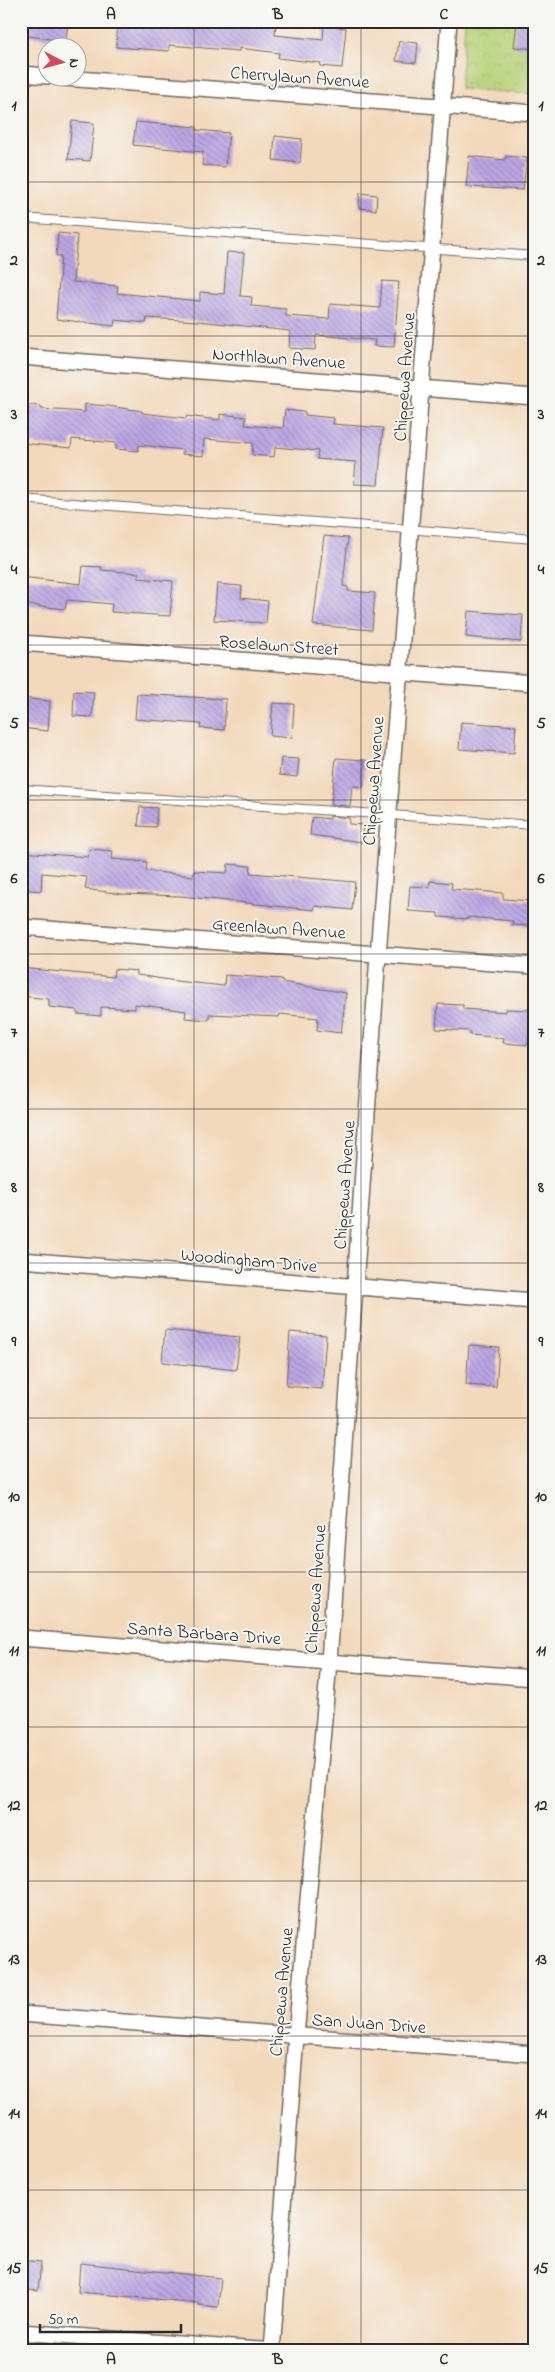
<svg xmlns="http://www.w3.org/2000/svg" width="555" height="2372" font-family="'Indie Flower',sans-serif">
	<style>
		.park { fill: url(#park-crowns); stroke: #707e50 }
		.building { fill: url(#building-back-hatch) }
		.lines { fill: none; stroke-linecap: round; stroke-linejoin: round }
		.service-casing { stroke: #71685e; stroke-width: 10 }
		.minor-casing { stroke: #71685e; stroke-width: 18 }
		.service { stroke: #fff; stroke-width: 8 }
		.minor { stroke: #fff; stroke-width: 15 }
		.grid { fill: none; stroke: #2b2b2b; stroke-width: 1; stroke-opacity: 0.55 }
		.labels { text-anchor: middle; stroke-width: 4; stroke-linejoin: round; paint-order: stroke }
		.street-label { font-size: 18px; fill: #2b2b2b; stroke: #f6f6f2 }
		.neatline { fill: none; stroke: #2b2b2b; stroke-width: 2 }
		.grid-label { font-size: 16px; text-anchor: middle; font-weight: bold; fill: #2b2b2b }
	</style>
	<defs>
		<pattern id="park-crowns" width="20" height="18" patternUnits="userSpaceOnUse" patternTransform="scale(1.25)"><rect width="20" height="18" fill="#b6d076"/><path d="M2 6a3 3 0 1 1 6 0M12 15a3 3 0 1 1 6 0" fill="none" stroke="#9db366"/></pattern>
		<pattern id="building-back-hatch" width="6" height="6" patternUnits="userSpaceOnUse" patternTransform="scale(1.25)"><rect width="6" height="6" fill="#bca6e4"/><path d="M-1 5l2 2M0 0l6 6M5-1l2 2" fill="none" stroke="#9987b9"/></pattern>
	</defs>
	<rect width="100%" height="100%" fill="#f6f6f2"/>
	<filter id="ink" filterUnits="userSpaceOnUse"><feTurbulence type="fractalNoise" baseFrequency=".02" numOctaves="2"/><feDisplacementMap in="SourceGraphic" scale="10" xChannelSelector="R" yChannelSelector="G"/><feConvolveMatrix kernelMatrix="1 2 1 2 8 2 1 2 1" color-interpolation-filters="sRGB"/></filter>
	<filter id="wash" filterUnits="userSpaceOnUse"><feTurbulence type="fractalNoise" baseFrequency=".0096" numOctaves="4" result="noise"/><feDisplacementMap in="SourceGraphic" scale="20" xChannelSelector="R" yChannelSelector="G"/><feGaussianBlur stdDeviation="1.12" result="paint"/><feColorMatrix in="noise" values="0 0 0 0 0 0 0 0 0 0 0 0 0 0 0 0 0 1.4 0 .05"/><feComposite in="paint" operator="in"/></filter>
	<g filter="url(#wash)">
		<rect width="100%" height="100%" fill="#f3d9bc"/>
		<!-- park -->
		<path class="park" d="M 465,21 L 534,21 L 534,94 L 460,89 Z"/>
		<g id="blocks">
			<!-- building -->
			<path class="building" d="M 21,21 L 68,21 L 66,41 L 21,35 Z
				M 118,21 L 226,21 L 252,24 L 252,21 L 276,21 L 275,35 L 323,40 L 324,25 L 346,28 L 342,68 L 320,66 L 321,63 L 278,58 L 279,53 L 239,48 L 239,51 L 169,45 L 169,51 L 116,47 Z
				M 517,21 L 534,21 L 534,49 L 514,47 Z
				M 399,41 L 418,43 L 416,63 L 396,61 Z
				M 72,121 L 94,123 L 90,161 L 68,159 Z
				M 136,122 L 197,127 L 197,130 L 229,133 L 225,167 L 202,165 L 203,152 L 133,145 Z
				M 275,136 L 302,139 L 300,163 L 273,160 Z
				M 469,156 L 505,160 L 506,156 L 527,158 L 523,190 L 466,187 Z
				M 360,193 L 377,195 L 376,210 L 359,208 Z
				M 58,233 L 77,235 L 73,282 L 118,286 L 117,293 L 200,301 L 200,292 L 224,294 L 227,252 L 244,253 L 240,296 L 252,297 L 251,306 L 286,309 L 286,316 L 329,319 L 330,304 L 380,308 L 382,281 L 399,282 L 394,347 L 374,346 L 375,340 L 316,335 L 315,350 L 289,348 L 290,331 L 198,321 L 147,318 L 146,323 L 115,320 L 114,326 L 56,319 L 61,256 L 56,256 Z
				M 21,404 L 41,406 L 41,409 L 85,412 L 85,404 L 108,406 L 142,411 L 142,413 L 186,418 L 186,416 L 220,420 L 220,414 L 246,417 L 245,425 L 283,428 L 285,410 L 305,412 L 305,415 L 334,418 L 333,424 L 383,428 L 378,485 L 354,484 L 356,462 L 317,459 L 318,451 L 275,447 L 274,457 L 252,455 L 253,443 L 204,439 L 203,456 L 182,454 L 183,450 L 139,445 L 138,451 L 116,449 L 116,443 L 72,439 L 71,448 L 21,443 Z
				M 324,536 L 348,538 L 343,586 L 348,587 L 348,591 L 375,593 L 372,630 L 313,625 Z
				M 83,566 L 102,567 L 101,570 L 139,573 L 138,578 L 173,581 L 170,616 L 111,612 L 112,604 L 67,600 L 65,609 L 21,604 L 21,577 L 81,584 Z
				M 217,584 L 242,586 L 241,598 L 268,601 L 266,623 L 214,620 Z
				M 468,611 L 523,615 L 521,642 L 466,637 Z
				M 74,691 L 94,692 L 92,717 L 73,716 Z
				M 137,694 L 226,699 L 224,730 L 200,728 L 201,724 L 135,719 Z
				M 21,698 L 50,701 L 48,731 L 21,728 Z
				M 273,703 L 294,704 L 292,738 L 270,736 Z
				M 461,722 L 516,726 L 514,753 L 459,749 Z
				M 281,758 L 299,759 L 297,777 L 279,775 Z
				M 336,758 L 365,760 L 363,787 L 352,786 L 350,806 L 331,805 Z
				M 140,807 L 157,808 L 156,827 L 138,826 Z
				M 330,816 L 349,818 L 349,824 L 363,825 L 362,842 L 310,835 L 312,817 L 330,819 Z
				M 89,849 L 113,851 L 112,859 L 147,862 L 146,871 L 193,876 L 194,871 L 227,873 L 228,864 L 251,866 L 250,873 L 355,882 L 352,910 L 315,906 L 314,910 L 180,896 L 122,894 L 85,889 L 87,877 L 42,873 L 41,891 L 21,889 L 21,852 L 88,857 Z
				M 430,881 L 452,883 L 451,889 L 503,893 L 503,899 L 534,901 L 534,926 L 512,925 L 513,921 L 468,917 L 468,919 L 438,917 L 438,913 L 408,911 L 410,886 L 429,887 Z
				M 21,968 L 113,977 L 114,969 L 137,971 L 137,975 L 176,981 L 224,986 L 225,975 L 282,979 L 282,982 L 346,993 L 341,1033 L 317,1030 L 318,1018 L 280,1014 L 279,1017 L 209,1014 L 209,1020 L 185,1018 L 186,1011 L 135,1004 L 135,1009 L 101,1007 L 101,1016 L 77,1014 L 77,1010 L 49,1007 L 49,999 L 21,996 Z
				M 438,1004 L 463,1005 L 463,1009 L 506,1012 L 506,1009 L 531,1010 L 528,1045 L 503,1043 L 504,1038 L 470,1035 L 470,1031 L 436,1029 Z
				M 165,1330 L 240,1337 L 236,1370 L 162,1362 Z
				M 290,1332 L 326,1335 L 322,1389 L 286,1386 Z
				M 469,1345 L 499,1347 L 496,1387 L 466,1385 Z
				M 21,2260 L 41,2262 L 38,2291 L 21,2289 Z
				M 80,2263 L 221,2278 L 218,2307 L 198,2305 L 199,2303 L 78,2292 Z"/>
		</g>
	</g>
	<g filter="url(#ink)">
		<use href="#blocks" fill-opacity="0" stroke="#71685e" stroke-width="1"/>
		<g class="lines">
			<!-- service casing -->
			<g class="service-casing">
				<path id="service" d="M 21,218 L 534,256
					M 21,499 L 534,539
					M 21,789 L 534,825"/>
			</g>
			<!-- minor casing -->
			<g class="minor-casing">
				<path id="minor" d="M 21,74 L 48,76
					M 64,78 L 534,113
					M 21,357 L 534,397
					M 21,643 L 534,683
					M 21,927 L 534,966
					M 21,1260 L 534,1301
					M 21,1638 L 534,1678
					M 21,2014 L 534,2054
					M 21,2332 L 273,2351
					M 272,2351 L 296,2036 L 329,1662 L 378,955 L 449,21"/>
			</g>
			<!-- service -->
			<use href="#service" class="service"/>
			<!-- minor -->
			<use href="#minor" class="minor"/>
		</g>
	</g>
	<!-- grid -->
	<path class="grid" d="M 194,21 L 194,2351M 361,21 L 361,2351M 21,182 L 534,182M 21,336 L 534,336M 21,491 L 534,491M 21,645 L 534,645M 21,800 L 534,800M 21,954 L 534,954M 21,1109 L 534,1109M 21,1263 L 534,1263M 21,1418 L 534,1418M 21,1572 L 534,1572M 21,1727 L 534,1727M 21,1881 L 534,1881M 21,2036 L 534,2036M 21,2190 L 534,2190"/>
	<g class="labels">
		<!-- street labels -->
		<g class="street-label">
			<text transform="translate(300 77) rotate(4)" y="6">Cherrylawn Avenue</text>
			<text transform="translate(279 358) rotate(4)" y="6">Northlawn Avenue</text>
			<text transform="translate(404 377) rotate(-86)" y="6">Chippewa Avenue</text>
			<text transform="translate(279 645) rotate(4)" y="6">Roselawn Street</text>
			<text transform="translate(373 781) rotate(-86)" y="6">Chippewa Avenue</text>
			<text transform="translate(279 928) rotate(4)" y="6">Greenlawn Avenue</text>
			<text transform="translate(344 1185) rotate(-86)" y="6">Chippewa Avenue</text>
			<text transform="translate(249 1260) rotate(5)" y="6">Woodingham Drive</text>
			<text transform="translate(315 1589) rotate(-86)" y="6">Chippewa Avenue</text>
			<text transform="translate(204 1633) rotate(4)" y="6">Santa Barbara Drive</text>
			<text transform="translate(281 1992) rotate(-85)" y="6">Chippewa Avenue</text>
			<text transform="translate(369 2023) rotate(4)" y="6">San Juan Drive</text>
		</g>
	</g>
	<!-- margin -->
	<rect width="555" height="2372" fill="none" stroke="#f6f6f2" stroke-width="55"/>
	<!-- north arrow -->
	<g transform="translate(62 62) rotate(96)"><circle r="24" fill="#f6f6f2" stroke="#a5a5a2"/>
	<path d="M0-4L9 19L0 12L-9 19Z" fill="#d1495b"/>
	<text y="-8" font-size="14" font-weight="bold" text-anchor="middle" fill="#2b2b2b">N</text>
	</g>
	<!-- scale -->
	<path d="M40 2324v8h141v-8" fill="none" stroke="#2b2b2b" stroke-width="2.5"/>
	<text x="48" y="2324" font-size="15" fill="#2b2b2b" stroke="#f6f6f2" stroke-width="4" paint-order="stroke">50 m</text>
	<rect x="28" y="28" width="500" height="2316" class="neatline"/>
	<g class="grid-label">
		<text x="111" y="19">A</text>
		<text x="278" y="19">B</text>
		<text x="444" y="19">C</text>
		<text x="14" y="110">1</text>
		<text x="541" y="110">1</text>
		<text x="14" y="265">2</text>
		<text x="541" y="265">2</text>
		<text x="14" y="419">3</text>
		<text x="541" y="419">3</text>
		<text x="14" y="574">4</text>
		<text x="541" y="574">4</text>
		<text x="14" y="728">5</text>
		<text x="541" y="728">5</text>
		<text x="14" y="883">6</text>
		<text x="541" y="883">6</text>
		<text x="14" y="1037">7</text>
		<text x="541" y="1037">7</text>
		<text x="14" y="1192">8</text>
		<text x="541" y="1192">8</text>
		<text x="14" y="1346">9</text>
		<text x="541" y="1346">9</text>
		<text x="14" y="1501">10</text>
		<text x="541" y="1501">10</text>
		<text x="14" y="1655">11</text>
		<text x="541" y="1655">11</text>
		<text x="14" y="1810">12</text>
		<text x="541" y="1810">12</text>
		<text x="14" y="1964">13</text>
		<text x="541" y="1964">13</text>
		<text x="14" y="2118">14</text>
		<text x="541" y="2118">14</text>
		<text x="14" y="2273">15</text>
		<text x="541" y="2273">15</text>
		<text x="111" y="2364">A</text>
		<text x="278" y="2364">B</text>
		<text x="444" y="2364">C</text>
	</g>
</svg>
